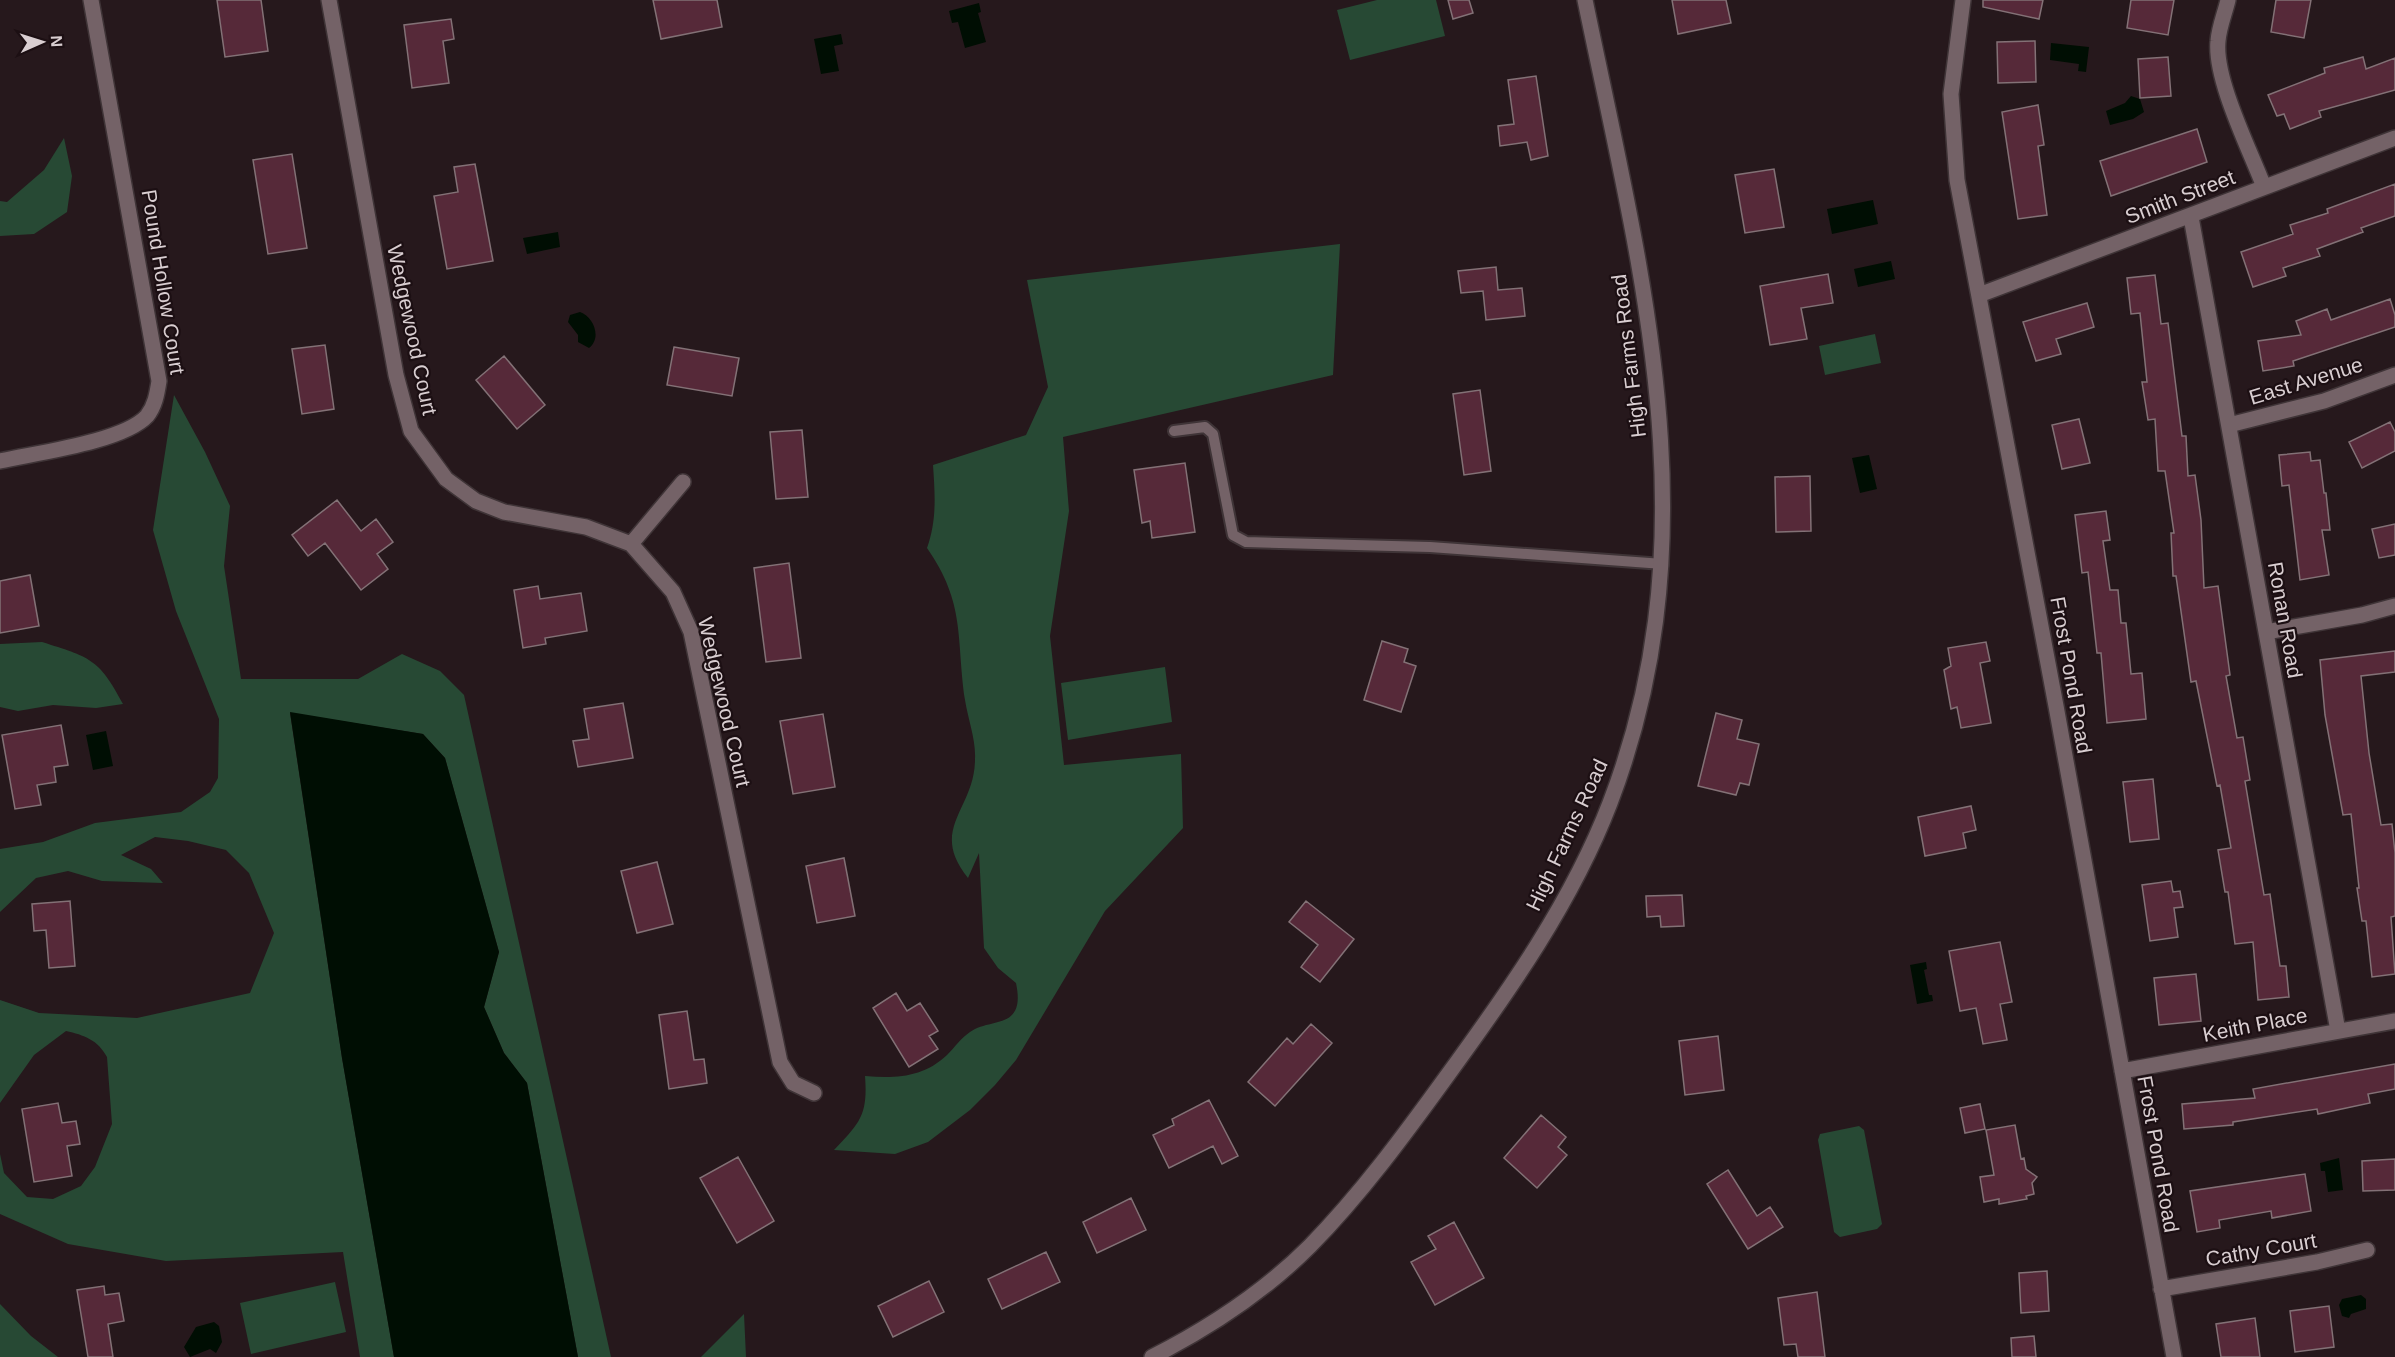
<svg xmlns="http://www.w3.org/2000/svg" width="2395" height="1357" font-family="Helvetica,sans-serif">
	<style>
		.green { fill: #274934 }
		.water { fill: #000e03 }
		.building { fill: #562939; stroke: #837176; stroke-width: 1.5 }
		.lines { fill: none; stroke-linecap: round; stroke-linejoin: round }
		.lane-casing { stroke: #3f3437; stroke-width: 14 }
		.street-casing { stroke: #3f3437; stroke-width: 18 }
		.lane { stroke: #746267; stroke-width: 10 }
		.street { stroke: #746267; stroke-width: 15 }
		.labels { text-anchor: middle; stroke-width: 4.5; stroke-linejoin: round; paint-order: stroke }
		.street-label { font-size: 21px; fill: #d9ced1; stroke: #1c0f13 }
	</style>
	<rect width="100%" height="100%" fill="#26181c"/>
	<!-- green -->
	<path class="green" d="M 1377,0 L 1436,0 L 1445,36 L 1350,60 L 1337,10 Z
		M 64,138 L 72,176 L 67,212 L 34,234 L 0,236 L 0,201 L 7,202 L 44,170 Z
		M 1340,244 L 1333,375 L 1063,437 L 1069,511 L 1050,636 L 1064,765 L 1181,754 L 1183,828 L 1105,911 L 1016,1060 L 995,1085 L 970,1110 L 928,1142 L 895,1154 L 834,1150 C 860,1123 868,1115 865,1076 C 896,1079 924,1077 947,1055 C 955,1047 961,1038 970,1032 C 991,1017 1026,1031 1016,983 L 998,968 L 984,948 L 979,853 L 968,878 C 928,828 975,810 975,759 C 976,740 968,719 965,700 C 956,638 966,604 927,548 C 937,520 935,495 933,465 L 1026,435 L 1048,387 L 1027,280 Z
		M 1875,334 L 1881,363 L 1825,375 L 1819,346 Z
		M 174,395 L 205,452 L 230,506 L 224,566 L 241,679 L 358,679 L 402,654 L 440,671 L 464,695 L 611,1357 L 578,1357 L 527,1083 L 504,1053 L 484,1007 L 499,952 L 445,758 L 423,734 L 290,713 L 342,1058 L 394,1357 L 360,1357 L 343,1252 L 166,1261 L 68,1244 L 0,1214 L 0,1154 L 4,1173 L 27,1197 L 53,1199 L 81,1186 L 95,1167 L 112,1124 L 107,1057 C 98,1040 84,1035 66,1031 L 34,1055 L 0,1103 L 0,1000 L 39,1013 L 137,1018 L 250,993 L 274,933 L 249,873 L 226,850 L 188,841 L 155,837 L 121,855 L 151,869 L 163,883 L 102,881 L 68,871 L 36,878 L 0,912 L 0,849 L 43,842 L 95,823 L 181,812 L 210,792 L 218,778 L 219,719 L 176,611 L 153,530 Z
		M 42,642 C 89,657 99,658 123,704 L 96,708 L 53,705 L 18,711 L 0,707 L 0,644 Z
		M 1165,667 L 1172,722 L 1068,740 L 1061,683 Z
		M 1859,1126 L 1864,1130 L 1882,1224 L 1877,1229 L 1840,1237 L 1834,1232 L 1818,1140 L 1820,1134 Z
		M 335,1282 L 346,1332 L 251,1354 L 240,1303 Z
		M 0,1304 L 31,1336 L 58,1357 L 0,1357 Z
		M 744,1314 L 746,1357 L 701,1357 Z"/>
	<!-- water -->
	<path class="water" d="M 979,3 L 981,12 L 978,13 L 986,42 L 965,48 L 958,22 L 952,23 L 949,11 Z
		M 841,34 L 843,44 L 834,46 L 839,71 L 821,74 L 814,39 Z
		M 2051,43 L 2089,47 L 2086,72 L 2078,71 L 2079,64 L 2050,60 Z
		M 2131,96 L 2140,99 L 2144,112 L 2133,119 L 2110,125 L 2106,111 L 2125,103 Z
		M 1873,200 L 1878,224 L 1832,234 L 1827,209 Z
		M 558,232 L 560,247 L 527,254 L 523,238 Z
		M 1891,261 L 1895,279 L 1858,287 L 1854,269 Z
		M 580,312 C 594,317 602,338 589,348 L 578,342 L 578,335 L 568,322 L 570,315 Z
		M 1869,455 L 1877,489 L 1860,493 L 1852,458 Z
		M 290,712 L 423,734 L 445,758 L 499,952 L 484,1007 L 504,1053 L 527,1083 L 578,1357 L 394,1357 L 342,1058 Z
		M 106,731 L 113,766 L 93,770 L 86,735 Z
		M 1926,962 L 1927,969 L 1924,970 L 1929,995 L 1932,995 L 1933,1001 L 1917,1004 L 1910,965 Z
		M 2339,1158 L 2343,1190 L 2328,1192 L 2325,1171 L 2321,1171 L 2320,1163 Z
		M 2361,1295 L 2366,1299 L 2366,1309 L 2351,1314 L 2349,1318 L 2342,1316 L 2339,1305 L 2342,1299 Z
		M 214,1322 L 219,1326 L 222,1342 L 216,1353 L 210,1349 L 190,1357 L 184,1347 L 196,1327 Z"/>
	<!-- building -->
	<path class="building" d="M 217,0 L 261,0 L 268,51 L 225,57 Z
		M 653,0 L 717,0 L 722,27 L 661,39 Z
		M 1448,0 L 1469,0 L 1473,13 L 1453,19 Z
		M 1672,0 L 1726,0 L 1731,23 L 1678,34 Z
		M 1983,0 L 2043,0 L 2039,19 L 1983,7 Z
		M 2131,0 L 2174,0 L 2168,35 L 2127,28 Z
		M 2276,0 L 2311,0 L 2304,38 L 2271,32 Z
		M 451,19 L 454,39 L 443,41 L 449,83 L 412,88 L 404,25 Z
		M 2035,41 L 2036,82 L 1998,83 L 1997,42 Z
		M 2168,57 L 2171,96 L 2140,98 L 2138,59 Z
		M 2363,57 L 2366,69 L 2395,58 L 2395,90 L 2319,111 L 2321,117 L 2290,129 L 2284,114 L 2277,116 L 2268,95 L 2325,73 L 2324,68 Z
		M 1536,76 L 1548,156 L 1531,160 L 1527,142 L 1500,146 L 1498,126 L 1514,124 L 1508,80 Z
		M 2038,105 L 2044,145 L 2038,146 L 2047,215 L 2018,219 L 2002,112 Z
		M 2197,129 L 2207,162 L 2111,196 L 2100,161 Z
		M 292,154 L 307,248 L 268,254 L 253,160 Z
		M 475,164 L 493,261 L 447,269 L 434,196 L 458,192 L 454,167 Z
		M 1774,169 L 1784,227 L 1745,233 L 1735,175 Z
		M 2395,184 L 2395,216 L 2361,228 L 2363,232 L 2317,249 L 2320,256 L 2283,268 L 2286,276 L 2253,287 L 2241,252 L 2293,234 L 2290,225 L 2328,213 L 2327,209 Z
		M 1496,267 L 1498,290 L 1522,288 L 1525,316 L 1486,320 L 1483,291 L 1461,293 L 1458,271 Z
		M 1828,274 L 1833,303 L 1801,308 L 1807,339 L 1770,345 L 1760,286 Z
		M 2155,275 L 2161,324 L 2168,323 L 2182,436 L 2186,436 L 2188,476 L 2195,475 L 2201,520 L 2204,588 L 2218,586 L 2230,675 L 2226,676 L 2237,738 L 2243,737 L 2250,780 L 2245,781 L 2264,895 L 2270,894 L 2280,966 L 2286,966 L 2289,997 L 2258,1000 L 2253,942 L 2235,944 L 2228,892 L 2225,892 L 2218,850 L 2231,848 L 2220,785 L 2217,786 L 2196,681 L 2191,682 L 2176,576 L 2173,576 L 2171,533 L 2174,533 L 2165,471 L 2158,471 L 2155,419 L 2148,420 L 2142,382 L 2147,382 L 2140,313 L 2131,314 L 2127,278 Z
		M 2390,299 L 2395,315 L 2395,327 L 2293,361 L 2294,366 L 2263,371 L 2258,341 L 2301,335 L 2296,321 L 2327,309 L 2331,320 Z
		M 2087,303 L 2094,327 L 2056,339 L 2061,354 L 2036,361 L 2023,322 Z
		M 325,345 L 334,409 L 302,414 L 292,349 Z
		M 674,347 L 739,358 L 732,396 L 667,385 Z
		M 504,356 L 545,405 L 517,429 L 476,380 Z
		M 1480,390 L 1491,471 L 1464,475 L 1453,394 Z
		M 2079,419 L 2090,463 L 2062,469 L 2052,425 Z
		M 2390,422 L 2395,432 L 2395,451 L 2362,468 L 2349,442 Z
		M 802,430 L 808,497 L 776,499 L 770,432 Z
		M 2310,452 L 2311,461 L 2320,460 L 2324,493 L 2326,493 L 2330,530 L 2322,530 L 2329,575 L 2300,580 L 2289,485 L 2282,486 L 2279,455 Z
		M 1185,463 L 1195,532 L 1152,538 L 1150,521 L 1142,523 L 1134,470 Z
		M 1810,476 L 1811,531 L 1776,532 L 1775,477 Z
		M 337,500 L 361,531 L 376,519 L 393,542 L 377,554 L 388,569 L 361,590 L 325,543 L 308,556 L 292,535 Z
		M 2106,511 L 2110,540 L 2103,541 L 2110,590 L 2118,590 L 2121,623 L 2126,623 L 2131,674 L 2142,673 L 2146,719 L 2107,723 L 2101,653 L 2097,653 L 2088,572 L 2082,573 L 2075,515 Z
		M 2395,524 L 2395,555 L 2379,558 L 2372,529 Z
		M 789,563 L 801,658 L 766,662 L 754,568 Z
		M 30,575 L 39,626 L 0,633 L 0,581 Z
		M 538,586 L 540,599 L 581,593 L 587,631 L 545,638 L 546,644 L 523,648 L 514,590 Z
		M 1382,641 L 1408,649 L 1404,662 L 1416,666 L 1401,712 L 1364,700 Z
		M 1986,642 L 1990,661 L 1980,663 L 1991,723 L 1961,728 L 1957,707 L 1951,709 L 1944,670 L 1951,666 L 1948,648 Z
		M 2395,651 L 2395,672 L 2361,676 L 2369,753 L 2381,825 L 2392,824 L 2395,853 L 2395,916 L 2391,917 L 2395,974 L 2372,977 L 2366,921 L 2362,921 L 2357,888 L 2359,888 L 2351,814 L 2343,815 L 2325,715 L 2320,660 Z
		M 623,703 L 633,758 L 578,767 L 573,741 L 589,739 L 584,709 Z
		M 1716,713 L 1742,720 L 1737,739 L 1759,744 L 1749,785 L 1740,783 L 1736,795 L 1698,786 Z
		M 823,714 L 835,787 L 793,794 L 780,721 Z
		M 61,725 L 68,765 L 54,767 L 56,782 L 37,785 L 41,805 L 15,809 L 2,735 Z
		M 2153,779 L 2159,839 L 2130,842 L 2123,782 Z
		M 1971,806 L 1976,830 L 1963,833 L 1966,848 L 1925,856 L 1918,817 Z
		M 844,858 L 855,916 L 817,923 L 806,866 Z
		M 657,862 L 673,924 L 637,933 L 621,871 Z
		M 2171,881 L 2173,892 L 2180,891 L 2183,907 L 2174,908 L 2178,937 L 2150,941 L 2142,885 Z
		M 1682,895 L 1684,926 L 1661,927 L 1660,916 L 1647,917 L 1646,896 Z
		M 70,901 L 75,966 L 49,968 L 46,930 L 34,931 L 32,904 Z
		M 1306,901 L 1354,939 L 1320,982 L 1301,967 L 1318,945 L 1289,922 Z
		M 2000,942 L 2012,1002 L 2000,1004 L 2007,1040 L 1983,1044 L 1976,1008 L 1960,1011 L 1949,951 Z
		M 2196,974 L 2201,1021 L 2159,1025 L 2154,978 Z
		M 896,993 L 907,1011 L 920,1003 L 938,1031 L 929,1036 L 938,1049 L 909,1067 L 873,1008 Z
		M 687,1011 L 694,1060 L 704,1059 L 707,1083 L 669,1089 L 659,1015 Z
		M 1311,1024 L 1332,1043 L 1275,1106 L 1248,1082 L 1287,1038 L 1293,1044 Z
		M 1718,1036 L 1724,1090 L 1685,1095 L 1679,1041 Z
		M 2395,1064 L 2395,1089 L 2368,1094 L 2370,1103 L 2318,1114 L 2317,1109 L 2233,1122 L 2233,1125 L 2184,1129 L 2182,1104 L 2255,1098 L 2253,1089 Z
		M 1209,1100 L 1238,1156 L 1222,1164 L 1213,1146 L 1169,1168 L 1153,1135 L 1174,1125 L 1172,1119 Z
		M 58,1103 L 62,1123 L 76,1121 L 80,1144 L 67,1146 L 72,1176 L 34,1182 L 22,1109 Z
		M 1980,1104 L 1985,1129 L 1965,1133 L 1960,1108 Z
		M 1541,1115 L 1566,1137 L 1558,1147 L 1567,1155 L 1537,1188 L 1504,1158 Z
		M 2015,1125 L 2021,1159 L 2024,1158 L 2026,1169 L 2037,1177 L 2032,1183 L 2034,1194 L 2026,1196 L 2027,1199 L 1999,1204 L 1999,1199 L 1984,1202 L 1980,1177 L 1994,1175 L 1986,1130 Z
		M 738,1157 L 774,1221 L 737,1243 L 700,1178 Z
		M 2395,1159 L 2395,1190 L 2363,1191 L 2362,1161 Z
		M 1728,1170 L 1757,1216 L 1770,1207 L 1783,1227 L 1748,1249 L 1707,1184 Z
		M 2305,1174 L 2311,1211 L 2272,1218 L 2271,1211 L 2219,1220 L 2220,1228 L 2197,1232 L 2190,1191 Z
		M 1131,1198 L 1146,1230 L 1097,1253 L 1083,1222 Z
		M 1454,1222 L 1484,1278 L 1435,1305 L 1411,1262 L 1436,1249 L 1428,1236 Z
		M 1046,1252 L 1060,1282 L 1002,1309 L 988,1279 Z
		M 2047,1271 L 2049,1311 L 2021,1313 L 2019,1273 Z
		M 929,1281 L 944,1312 L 893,1337 L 878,1306 Z
		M 104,1286 L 105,1295 L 119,1293 L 124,1321 L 108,1324 L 113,1357 L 88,1357 L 77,1290 Z
		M 1817,1292 L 1825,1357 L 1798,1357 L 1796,1344 L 1784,1345 L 1778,1298 Z
		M 2329,1306 L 2334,1347 L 2295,1352 L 2290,1311 Z
		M 2255,1318 L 2260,1357 L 2221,1357 L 2216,1324 Z
		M 2034,1336 L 2036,1357 L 2012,1357 L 2011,1338 Z"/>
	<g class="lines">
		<!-- lane casing -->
		<g class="lane-casing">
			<path id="lane" d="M 1174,431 L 1205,427 L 1213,434 L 1233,535 L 1246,542 L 1430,547 L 1663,564"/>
		</g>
		<!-- street casing -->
		<g class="street-casing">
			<path id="street" d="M 329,0 L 396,375 L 411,431 L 446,479 L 476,501 L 504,512 L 586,527 L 631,544 L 673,592 L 691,632 L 780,1062 L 793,1083 L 814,1093
				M 1963,0 L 1951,94 L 1957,180 L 2056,706 L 2174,1357
				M 2228,0 C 2225,13 2219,27 2218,41 C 2214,79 2250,150 2264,187
				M 2191,217 L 2338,1031
				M 1979,295 L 2395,138
				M 2229,425 L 2324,401 L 2395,375
				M 0,461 C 35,453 123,442 147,416 C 155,406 157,394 159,381 L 91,0
				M 631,544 L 683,482
				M 2266,632 L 2362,615 L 2395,606
				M 2122,1071 L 2395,1021
				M 2161,1289 L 2317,1262 L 2367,1250
				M 1152,1357 C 1209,1328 1265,1291 1310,1246 C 1361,1194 1405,1134 1447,1076 C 1509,991 1572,902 1610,803 C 1714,531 1641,272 1585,0"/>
		</g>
		<!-- lane -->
		<use href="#lane" class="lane"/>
		<!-- street -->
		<use href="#street" class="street"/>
	</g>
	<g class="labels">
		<!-- street labels -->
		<g class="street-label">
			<text transform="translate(2180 197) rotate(-21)" y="7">Smith Street</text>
			<text transform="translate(163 282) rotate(81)" y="7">Pound Hollow Court</text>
			<text transform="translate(412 330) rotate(78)" y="7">Wedgewood Court</text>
			<text transform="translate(1629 356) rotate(-97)" y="7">High Farms Road</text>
			<text transform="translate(2306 381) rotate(-17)" y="7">East Avenue</text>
			<text transform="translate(2285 620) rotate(80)" y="7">Ronan Road</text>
			<text transform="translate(2071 675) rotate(80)" y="7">Frost Pond Road</text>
			<text transform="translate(724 702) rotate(77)" y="7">Wedgewood Court</text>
			<text transform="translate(1567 835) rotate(-65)" y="7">High Farms Road</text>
			<text transform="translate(2255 1025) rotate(-11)" y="7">Keith Place</text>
			<text transform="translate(2158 1154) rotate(80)" y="7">Frost Pond Road</text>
			<text transform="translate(2261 1250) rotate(-10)" y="7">Cathy Court</text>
		</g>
	</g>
	<!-- north arrow -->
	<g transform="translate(42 42) rotate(87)" stroke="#1c0f13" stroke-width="4.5" paint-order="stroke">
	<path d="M0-4.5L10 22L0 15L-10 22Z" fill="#d9ced1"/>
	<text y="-9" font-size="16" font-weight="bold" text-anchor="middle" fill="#d9ced1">N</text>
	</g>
</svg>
